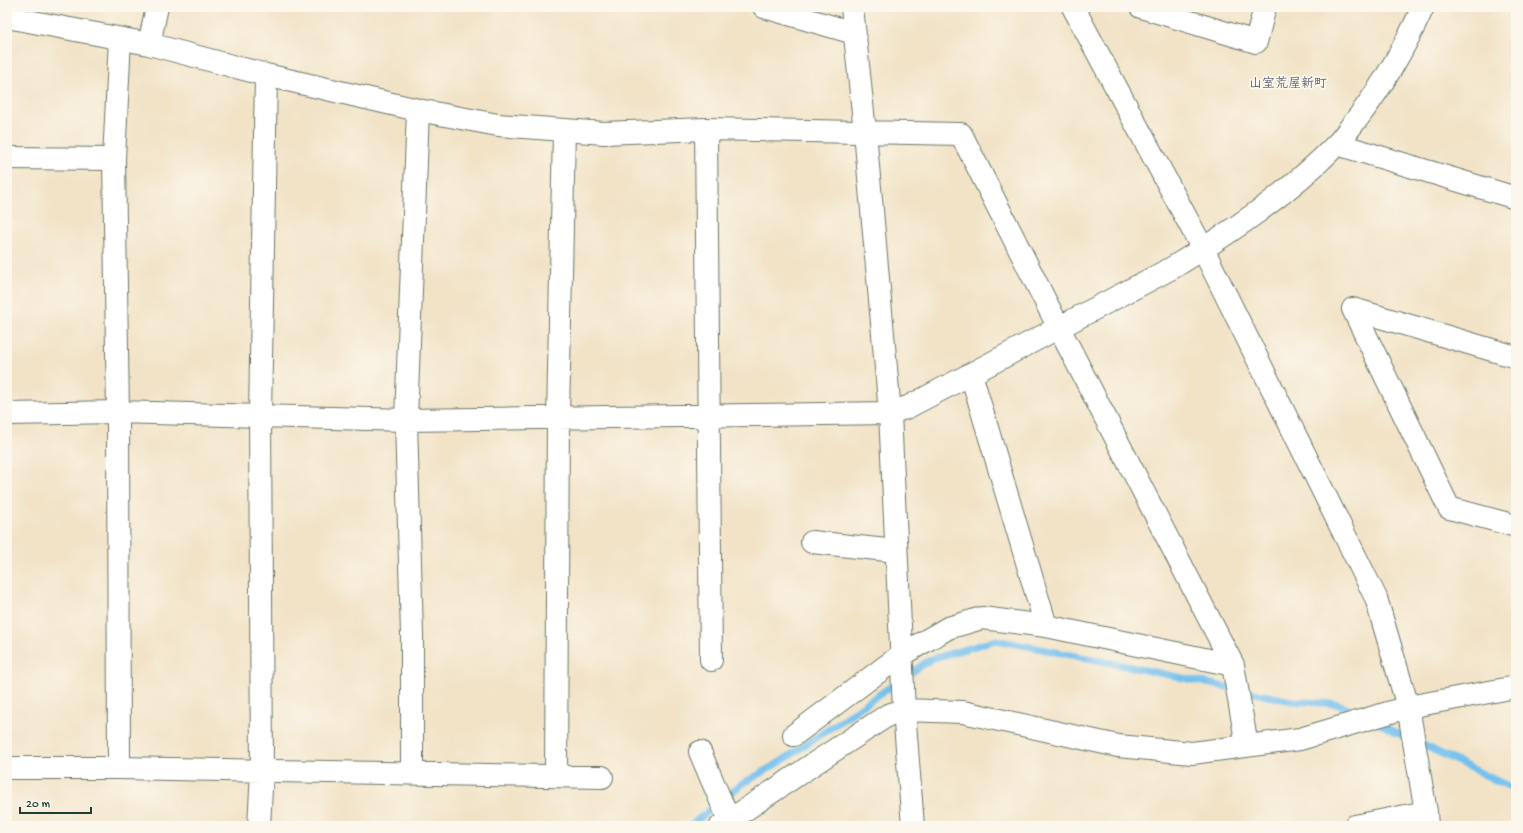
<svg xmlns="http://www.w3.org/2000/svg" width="1523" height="833" font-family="'Gochi Hand','Klee One',sans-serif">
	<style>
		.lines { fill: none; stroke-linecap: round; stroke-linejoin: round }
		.stream { stroke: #74c1ee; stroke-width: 7 }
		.street-casing { stroke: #697767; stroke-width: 24 }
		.secondary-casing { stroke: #697767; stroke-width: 24 }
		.street { stroke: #fff; stroke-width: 22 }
		.secondary { stroke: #fff; stroke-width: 22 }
		.labels { text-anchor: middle; stroke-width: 3.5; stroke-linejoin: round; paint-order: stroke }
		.neighbourhood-label { font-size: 13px; font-weight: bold; fill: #5d6576; stroke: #fbf7ec }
	</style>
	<rect width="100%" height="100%" fill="#fbf7ec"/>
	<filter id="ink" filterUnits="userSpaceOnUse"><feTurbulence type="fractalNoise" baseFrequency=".025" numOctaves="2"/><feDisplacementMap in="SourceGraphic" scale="8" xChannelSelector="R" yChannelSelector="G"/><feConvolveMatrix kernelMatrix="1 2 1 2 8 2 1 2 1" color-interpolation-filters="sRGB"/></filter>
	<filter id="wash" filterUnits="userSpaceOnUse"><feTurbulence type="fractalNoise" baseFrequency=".012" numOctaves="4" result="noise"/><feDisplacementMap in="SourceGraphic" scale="16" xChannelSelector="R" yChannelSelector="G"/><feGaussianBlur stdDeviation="0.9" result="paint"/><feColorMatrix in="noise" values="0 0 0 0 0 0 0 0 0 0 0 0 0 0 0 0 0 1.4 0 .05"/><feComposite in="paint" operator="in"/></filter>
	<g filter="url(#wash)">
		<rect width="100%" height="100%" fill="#f2e3c7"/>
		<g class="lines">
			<!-- stream -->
			<path class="stream" d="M 1376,722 L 1409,739
				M 1419,743 L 1516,790
				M 690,826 L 742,784 L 782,761 L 931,659 L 996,640 L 1117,664 L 1292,701 L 1338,704 L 1361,715"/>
		</g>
	</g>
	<g filter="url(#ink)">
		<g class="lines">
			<!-- street casing -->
			<g class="street-casing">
				<path id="street" d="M 764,7 L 854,33
					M 852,7 L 865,132 L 890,413 L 904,710 L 913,826
					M 1141,7 L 1256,42 L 1265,7
					M 7,17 L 149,44 L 266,75 L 418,110 L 498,125 L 604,133 L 706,129 L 961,134 L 1059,328 L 1233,665 L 1046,626 L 971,374
					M 149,44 L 157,7
					M 706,129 C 709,306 708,483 711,660
					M 1337,144 L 1516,198
					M 7,158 L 114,159
					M 1516,357 L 1353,309 L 1449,508 L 1516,526
					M 7,414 L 118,412 L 406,420 L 890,413 L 908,407 L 1172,268 C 1230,233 1288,194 1336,145 C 1344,137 1350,127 1357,119 C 1384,84 1405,47 1423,7
					M 812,542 L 896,551
					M 1233,665 L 1247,746
					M 794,735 L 901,655 L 948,628 L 982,618 L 1046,626
					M 700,752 L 729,820
					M 7,768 L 119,768 L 602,777
					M 119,768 L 118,412 L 114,159 L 120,39
					M 412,773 L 412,635 L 406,420 L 418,110
					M 556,775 L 558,418 L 564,130
					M 259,826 L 262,771 L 260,416 L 266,75
					M 721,826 L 812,765 L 888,715 L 904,710 L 963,712 L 1118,746 L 1192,753 L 1300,739 L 1408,707 L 1516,687
					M 1355,826 L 1426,812"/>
			</g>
			<!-- secondary casing -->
			<g class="secondary-casing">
				<path id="secondary" d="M 1073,7 L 1203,249 L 1376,598 L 1408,707 L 1426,812 L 1427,826"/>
			</g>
			<!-- street -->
			<use href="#street" class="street"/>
			<!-- secondary -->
			<use href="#secondary" class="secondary"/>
		</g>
	</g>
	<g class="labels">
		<!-- neighbourhood labels -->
		<g class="neighbourhood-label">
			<text x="1288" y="87">山室荒屋新町</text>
		</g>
	</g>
	<!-- margin -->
	<rect width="1523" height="833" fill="none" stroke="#fbf7ec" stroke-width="24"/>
	<!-- scale -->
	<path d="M20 807v6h71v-6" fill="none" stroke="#1f3d34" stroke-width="2"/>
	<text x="26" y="807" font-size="12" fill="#1f3d34" stroke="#fbf7ec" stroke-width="3" paint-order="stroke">20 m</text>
</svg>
